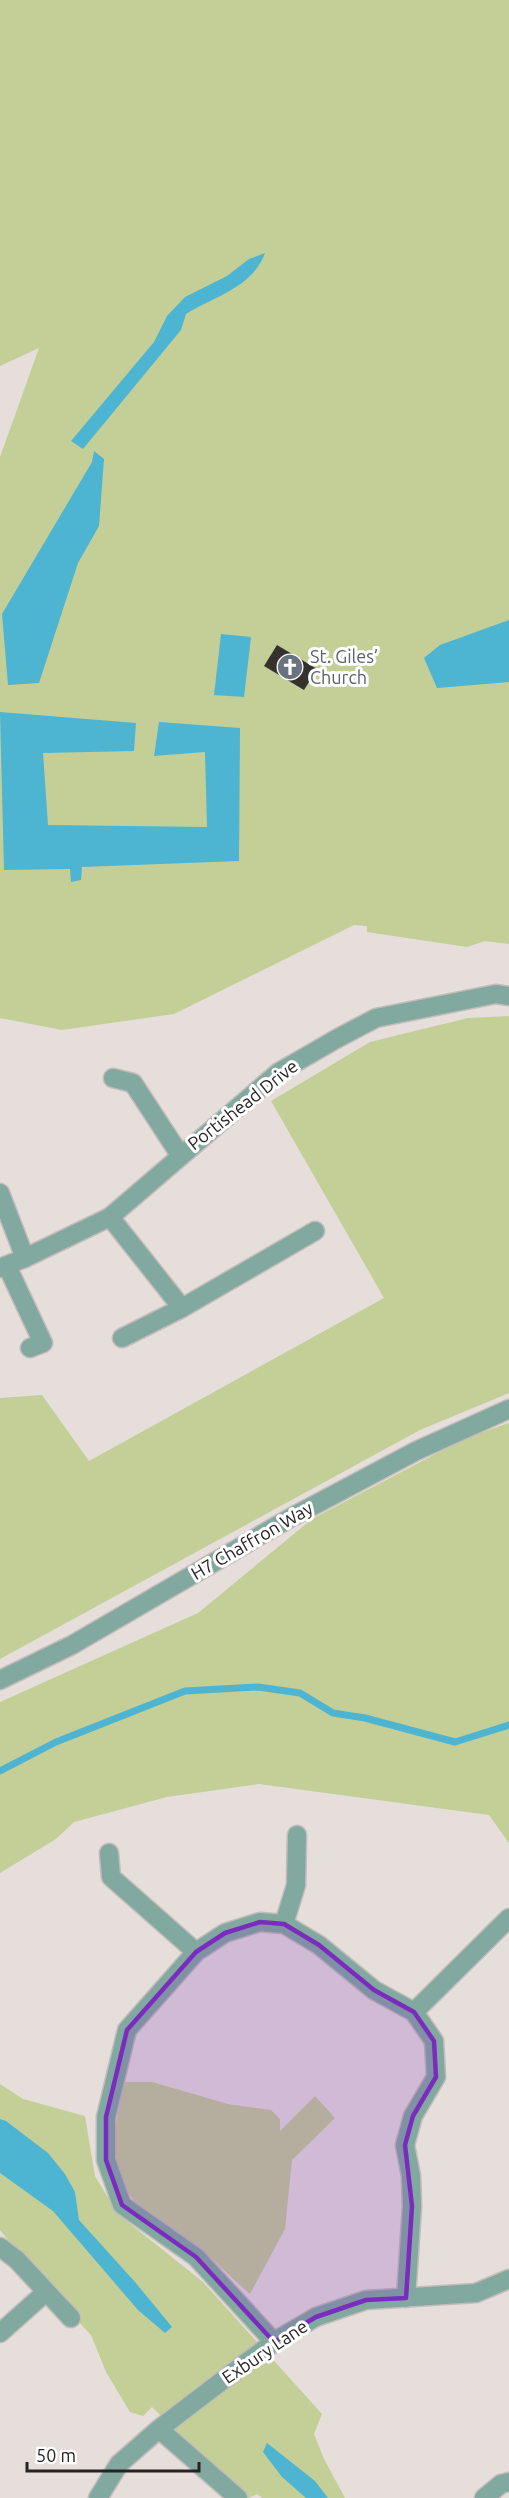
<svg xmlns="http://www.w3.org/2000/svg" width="509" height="2498" font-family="Ubuntu,sans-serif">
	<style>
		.green { fill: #c3cf97 }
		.water { fill: #4db4d1 }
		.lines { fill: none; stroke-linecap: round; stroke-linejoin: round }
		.stream { stroke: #4db4d1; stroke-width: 7 }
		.building { fill: #35312c }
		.minor-casing { stroke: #c3bcba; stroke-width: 21 }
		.tertiary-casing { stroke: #c3bcba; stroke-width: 21 }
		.minor { stroke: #81a99f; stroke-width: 18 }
		.tertiary { stroke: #81a99f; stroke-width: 18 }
		.marked { fill: #7b2cbf; fill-opacity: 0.2; stroke: #7b2cbf; stroke-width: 4.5; stroke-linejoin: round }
		.labels { text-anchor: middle; stroke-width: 6; stroke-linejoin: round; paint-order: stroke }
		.worship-label { font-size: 18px; fill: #5b616d; stroke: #fff; text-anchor: start }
		.street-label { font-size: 18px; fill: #262322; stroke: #fff }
	</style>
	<rect width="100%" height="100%" fill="#e6dedb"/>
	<!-- green -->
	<path class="green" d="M 0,0 L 509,0 L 509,944 L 485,941 L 467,947 L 367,932 L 367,926 L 354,925 L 174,1014 L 62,1030 L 0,1018 L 0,457 L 39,348 L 0,366 Z
		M 509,1016 L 509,1393 L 420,1430 L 0,1659 L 0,1398 L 42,1395 L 89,1461 L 384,1298 L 271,1101 L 370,1042 L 468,1018 Z
		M 509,1423 L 509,1843 L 489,1815 L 259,1784 L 167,1797 L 74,1822 L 56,1839 L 0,1873 L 0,1702 L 198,1613 L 312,1519 L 466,1438 Z
		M 125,2082 L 152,2082 L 228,2104 L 271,2110 L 280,2119 L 280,2131 L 315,2096 L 335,2118 L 292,2160 L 285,2229 L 250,2294 C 231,2278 215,2260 195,2245 C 181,2235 140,2209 132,2198 C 107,2163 115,2120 125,2082 Z
		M 0,2084 L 23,2099 L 85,2116 L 95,2176 L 118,2214 L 203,2282 L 322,2414 L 314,2434 L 324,2459 L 345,2498 L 262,2498 L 257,2494 L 249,2498 L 230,2484 L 152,2407 L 143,2416 L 130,2412 L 106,2372 L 91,2335 L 46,2287 L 0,2230 Z"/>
	<!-- water -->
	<path class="water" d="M 265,253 C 252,288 215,296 186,314 L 181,330 L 83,449 L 71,441 L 154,342 L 167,316 L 185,297 L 227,276 L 249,259 Z
		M 94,451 L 104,459 L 99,526 L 78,563 L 39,683 L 8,685 L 2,614 L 92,462 Z
		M 509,620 L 509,682 L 437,688 L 424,658 L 440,645 Z
		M 221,634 L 251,637 L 244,697 L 214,695 Z
		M 0,712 L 136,723 L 134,751 L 43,753 L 48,825 L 207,827 L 205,752 L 154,756 L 159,722 L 240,728 L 239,861 L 82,867 L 81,880 L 71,882 L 70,869 L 4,870 Z
		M 0,2119 L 6,2121 L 48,2153 L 65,2174 L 75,2192 L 79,2220 L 135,2282 L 172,2327 L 165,2333 L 138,2310 L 53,2211 L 0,2173 Z
		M 267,2443 L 315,2481 L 328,2498 L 306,2498 L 282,2477 L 263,2452 Z"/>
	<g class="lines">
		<!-- stream -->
		<path class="stream" d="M 0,1771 L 56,1742 L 185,1691 L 258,1687 L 300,1693 L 333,1713 L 365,1718 L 455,1742 L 509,1725"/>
	</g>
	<!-- building -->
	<path class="building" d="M 277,645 L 317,669 L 304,690 L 264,666 Z"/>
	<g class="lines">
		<!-- minor casing -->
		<g class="minor-casing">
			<path id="minor" d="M 113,1078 L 133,1083 L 180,1155
				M 0,1193 L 25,1258
				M 110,1217 L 182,1308 L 315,1231
				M 7,1266 L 43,1343 L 30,1348
				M 0,1268 L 25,1258 L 110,1217 L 279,1072 L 338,1038 L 376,1018 L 496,994 L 509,996
				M 122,1338 L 182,1308
				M 109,1853 L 111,1877 L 196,1952
				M 284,1924 L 296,1885 L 297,1835
				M 414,2012 L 509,1918
				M 0,2247 L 17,2260 L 71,2318
				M 0,2333 L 46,2292
				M 274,2342 L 196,2257 L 122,2205 L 106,2160 L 106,2117 L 127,2030 L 196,1952 L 225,1933 L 260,1922 L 284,1924 L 319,1945 L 374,1990 L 414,2012 L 434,2041 L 436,2077 L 413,2116 L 405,2145 L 411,2176 L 412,2206 L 406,2298
				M 159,2429 L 238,2498
				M 98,2498 L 119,2464 L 159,2429 L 248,2361 L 280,2338 L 316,2317 L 366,2300 L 476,2293 L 509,2279
				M 484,2498 L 501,2484 L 509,2482"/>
		</g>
		<!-- tertiary casing -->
		<g class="tertiary-casing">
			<path id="tertiary" d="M 0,1680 L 72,1645 L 290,1518 L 416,1451 L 509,1409"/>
		</g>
		<!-- minor -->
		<use href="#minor" class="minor"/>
		<!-- tertiary -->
		<use href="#tertiary" class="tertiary"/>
	</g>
	<!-- marked area -->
	<path class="marked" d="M 260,1922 L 284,1924 L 319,1945 L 374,1990 L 414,2012 L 434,2041 L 436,2077 L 413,2116 L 405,2145 L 412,2206 L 406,2298 L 366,2300 L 316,2317 L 274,2342 L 196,2257 L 122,2205 L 106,2160 L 106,2117 L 127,2030 L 196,1952 L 225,1933 Z"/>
	<!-- icons -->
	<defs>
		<g id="church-disc" transform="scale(1.35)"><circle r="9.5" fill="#6b7280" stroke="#fff"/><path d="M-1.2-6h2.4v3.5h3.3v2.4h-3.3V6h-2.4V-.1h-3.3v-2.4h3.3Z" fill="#fff"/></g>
	</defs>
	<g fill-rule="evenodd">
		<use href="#church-disc" x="290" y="667"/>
	</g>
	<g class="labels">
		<!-- worship labels -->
		<g class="worship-label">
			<text x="310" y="663">St. Giles’<tspan x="310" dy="21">Church</tspan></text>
		</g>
		<!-- street labels -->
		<g class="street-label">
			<text transform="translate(243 1105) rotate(-38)" y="6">Portishead Drive</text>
			<text transform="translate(252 1541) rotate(-30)" y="6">H7 Chaffron Way</text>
			<text transform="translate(265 2352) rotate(-34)" y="6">Exbury Lane</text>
		</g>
	</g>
	<!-- scale -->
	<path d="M27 2462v9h172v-9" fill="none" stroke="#262322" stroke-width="3"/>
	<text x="36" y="2462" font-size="18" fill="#262322" stroke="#ffffff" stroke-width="4.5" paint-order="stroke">50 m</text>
</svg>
